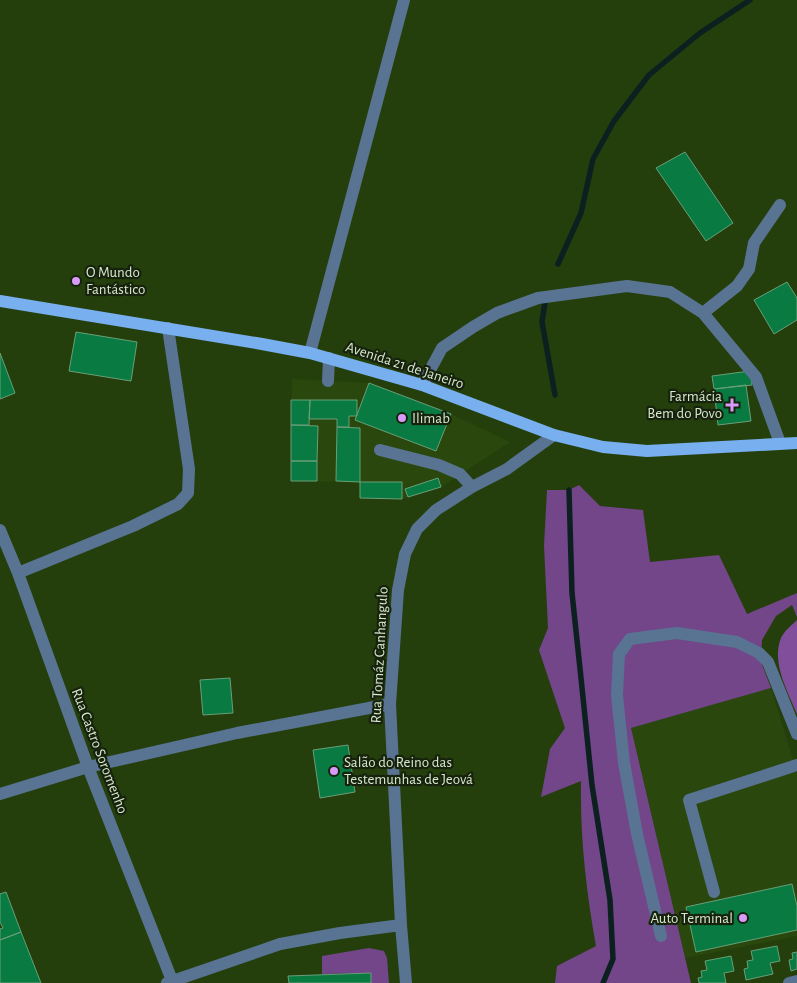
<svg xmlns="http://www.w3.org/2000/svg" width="797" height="983" font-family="'Alegreya Sans',sans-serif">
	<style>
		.built { fill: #2a480d }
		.green { fill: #724689 }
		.forest { fill: #814e9b }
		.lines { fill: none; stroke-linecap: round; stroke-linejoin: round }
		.stream { stroke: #0c2020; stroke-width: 5.5 }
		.building { fill: #097a41; stroke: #689f79 }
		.minor { stroke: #597393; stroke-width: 12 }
		.major { stroke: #78afee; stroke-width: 12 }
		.poi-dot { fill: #d89bf8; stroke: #16220d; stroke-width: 2 }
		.labels { text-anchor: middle; stroke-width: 4.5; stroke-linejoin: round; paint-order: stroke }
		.poi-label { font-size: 15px; fill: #d6e7cc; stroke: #16220d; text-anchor: start }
		.street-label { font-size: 15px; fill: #d6e7cc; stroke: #16220d }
	</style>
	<rect width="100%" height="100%" fill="#243f0c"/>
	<!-- built -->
	<path class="built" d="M 292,379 L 369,383 L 451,414 L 510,442 L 441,487 L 402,499 L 360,498 L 359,482 L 291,481 Z
		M 771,688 L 797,773 L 797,936 L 685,958 L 631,728 Z"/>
	<!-- green -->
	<path class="green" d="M 579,485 L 600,506 L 643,510 L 650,562 L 719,555 L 747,614 L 797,593 L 797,617 L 792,605 L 776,616 L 762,640 L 761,662 L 771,688 L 631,728 L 691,983 L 555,983 L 557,966 L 596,946 C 586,890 580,837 581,781 L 541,797 L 550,749 L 565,728 L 539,650 L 548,628 L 544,546 L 547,490 L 569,490 Z
		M 369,948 L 384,951 L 387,958 L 389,983 L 371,983 L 370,973 L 322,974 L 322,956 Z"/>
	<!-- forest -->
	<path class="forest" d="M 797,620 L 797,714 C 788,692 771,662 781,638 C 784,631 792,625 797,620 Z"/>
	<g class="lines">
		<!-- stream -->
		<path class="stream" d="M 558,264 L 581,213 L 593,159 L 614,121 L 649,75 L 700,33 L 750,0
			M 545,302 L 542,322 L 555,395
			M 569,490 L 572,593 L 581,678 L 592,785 L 610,900 L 613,959 L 603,983"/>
	</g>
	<!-- building -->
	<path class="building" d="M 685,152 L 733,223 L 706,241 L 656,168 Z
		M 787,282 L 797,298 L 797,320 L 774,334 L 754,300 Z
		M 76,332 L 137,342 L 131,381 L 69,371 Z
		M 0,353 L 15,393 L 0,399 Z
		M 750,371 L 752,385 L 714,389 L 712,376 Z
		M 369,383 L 451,414 L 436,451 L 355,420 Z
		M 746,385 L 751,421 L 718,425 L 714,389 Z
		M 291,400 L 310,400 L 309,425 L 291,425 Z
		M 310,400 L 357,400 L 357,416 L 349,416 L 349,427 L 337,427 L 337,419 L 309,419 Z
		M 291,425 L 318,426 L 317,461 L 291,461 Z
		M 337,427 L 360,428 L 360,482 L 336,481 Z
		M 291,461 L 317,461 L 317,481 L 291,481 Z
		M 438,478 L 441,487 L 408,497 L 405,489 Z
		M 360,482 L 402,482 L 402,499 L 360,498 Z
		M 230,678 L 233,713 L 203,715 L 200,680 Z
		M 348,745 L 355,792 L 320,798 L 313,750 Z
		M 792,884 L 797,906 L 797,930 L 696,952 L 686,907 Z
		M 6,892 L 21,932 L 0,940 L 0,929 L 3,928 L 0,922 L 0,894 Z
		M 21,932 L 41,983 L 0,983 L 0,940 Z
		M 777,946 L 780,961 L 770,963 L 773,974 L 746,980 L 744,969 L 748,968 L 747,961 L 753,960 L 751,951 Z
		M 797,952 L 797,969 L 791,971 L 789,960 L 793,959 L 792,953 Z
		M 731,956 L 734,971 L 724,973 L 726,983 L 699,983 L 698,978 L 702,977 L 701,971 L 707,970 L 705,961 Z
		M 371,973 L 371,983 L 289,983 L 288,976 Z"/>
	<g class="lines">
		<!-- minor -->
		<path class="minor" d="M 703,313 L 737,286 L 749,269 L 754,243 L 780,205
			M 310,353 L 404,0
			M 328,381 L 329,358
			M 422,385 L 442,348 L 473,327 L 497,313 L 516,306 L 538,298 L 627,286 L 670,292 L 703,313 L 756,377 L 780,443
			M 380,450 L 439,465 L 460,474 L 472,487
			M 0,530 L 18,573 L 88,767 L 173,983
			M 18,573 L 133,526 L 178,504 L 188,493 L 189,469 L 168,328
			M 0,794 L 88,767 L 237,733 L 390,704
			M 714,892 L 689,800 L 797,765
			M 661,936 L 637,834 L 624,763 L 617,695 L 619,654 L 630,639 L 677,633 L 737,642 L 759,653 L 768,662 L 797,734
			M 167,983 L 280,944 L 340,933 L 401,925
			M 406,983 L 401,925 L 390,704 L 398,590 L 405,554 L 417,529 L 436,510 L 472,487 L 507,469 L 554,435
			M 789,983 L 797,981"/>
		<!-- major -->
		<path class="major" d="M 0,301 L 262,344 L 310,353 L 422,385 L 554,435 L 603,447 L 647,451 L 797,443"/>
	</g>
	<!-- markers -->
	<g class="poi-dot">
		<circle cx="76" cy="281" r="5"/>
		<path d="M729.5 397.5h5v5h5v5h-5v5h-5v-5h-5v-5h5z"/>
		<circle cx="402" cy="418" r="5"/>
		<circle cx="334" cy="771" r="5"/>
		<circle cx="743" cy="918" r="5"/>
	</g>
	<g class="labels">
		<!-- poi labels -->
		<g class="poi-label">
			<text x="86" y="277">O Mundo<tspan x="86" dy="17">Fantástico</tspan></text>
			<text x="722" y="401" text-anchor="end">Farmácia<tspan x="722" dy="17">Bem do Povo</tspan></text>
			<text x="412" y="423">Ilimab</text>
			<text x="344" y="767">Salão do Reino das<tspan x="344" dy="17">Testemunhas de Jeová</tspan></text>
			<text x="733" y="923" text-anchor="end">Auto Terminal</text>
		</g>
		<!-- street labels -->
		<g class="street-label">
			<text transform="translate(405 365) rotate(18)" y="5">Avenida 21 de Janeiro</text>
			<text transform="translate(379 655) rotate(-87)" y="5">Rua Tomáz Canhangulo</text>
			<text transform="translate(100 751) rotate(69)" y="5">Rua Castro Soromenho</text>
		</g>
	</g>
</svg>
